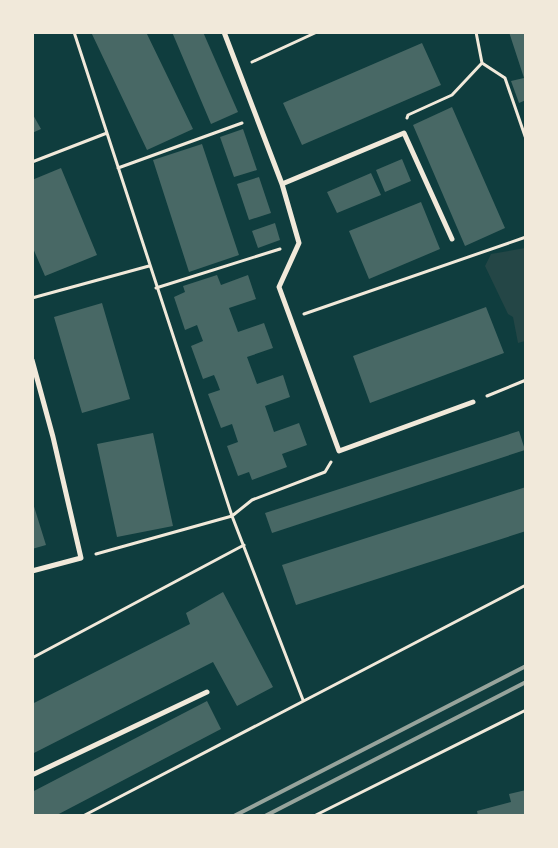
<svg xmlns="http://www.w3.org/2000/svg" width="558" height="848" font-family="'Space Grotesk',sans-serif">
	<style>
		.green { fill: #244646 }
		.building { fill: #486865 }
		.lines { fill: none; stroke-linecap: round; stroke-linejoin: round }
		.path { stroke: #f1e9da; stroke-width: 3 }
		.minor { stroke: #f1e9da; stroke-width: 5 }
		.rail { stroke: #97a49c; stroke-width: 4 }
	</style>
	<rect width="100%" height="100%" fill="#0f3d3e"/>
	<!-- green -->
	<path class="green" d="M 525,248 L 525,341 L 518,343 L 513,317 L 508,314 L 485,266 L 491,254 Z"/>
	<!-- building -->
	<path class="building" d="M 91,32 L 146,32 L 193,129 L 147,150 Z
		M 172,32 L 203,32 L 238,112 L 211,124 Z
		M 509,32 L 526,32 L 526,100 L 519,103 L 511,81 L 524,78 Z
		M 422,43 L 441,85 L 302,145 L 283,103 Z
		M 452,107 L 505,228 L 465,246 L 413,125 Z
		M 32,113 L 41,129 L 32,133 Z
		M 243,129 L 257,170 L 234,177 L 220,137 Z
		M 202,144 L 239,255 L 189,272 L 153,160 Z
		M 402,159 L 411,181 L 385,192 L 376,170 Z
		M 61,168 L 97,255 L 45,276 L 32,246 L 32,180 Z
		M 371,173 L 381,195 L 337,213 L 327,192 Z
		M 259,177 L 271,213 L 249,220 L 237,184 Z
		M 421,202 L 440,249 L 369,279 L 349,231 Z
		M 275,223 L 280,240 L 258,248 L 252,231 Z
		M 217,275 L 221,285 L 248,275 L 256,299 L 229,308 L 238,332 L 264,323 L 273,348 L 247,357 L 257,384 L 283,375 L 290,397 L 265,406 L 274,432 L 299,423 L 307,445 L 282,454 L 287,467 L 252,480 L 249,472 L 238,476 L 227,446 L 238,442 L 232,424 L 221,428 L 208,394 L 220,390 L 217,382 L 214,375 L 203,379 L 191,346 L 203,341 L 197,325 L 185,330 L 174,297 L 185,292 L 183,286 Z
		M 102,303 L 130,399 L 82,413 L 54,317 Z
		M 486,307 L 504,353 L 370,403 L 353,356 Z
		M 519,431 L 525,450 L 272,533 L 265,513 Z
		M 153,433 L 173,526 L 117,537 L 97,444 Z
		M 526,487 L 526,531 L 296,605 L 282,565 Z
		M 32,500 L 46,545 L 32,549 Z
		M 223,592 L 273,687 L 237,706 L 213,662 L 32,754 L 32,704 L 190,624 L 186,613 Z
		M 207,701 L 221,729 L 55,816 L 32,816 L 32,792 Z
		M 526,790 L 526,816 L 478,816 L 477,811 L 511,802 L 509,794 Z"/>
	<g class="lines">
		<!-- path -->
		<path class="path" d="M 74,32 L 232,516 L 303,700
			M 476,32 L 482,63 L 505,78 L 526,139
			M 252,62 L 317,32
			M 407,118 L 408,115 L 452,95 L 482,63
			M 32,162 L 107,133
			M 118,168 L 242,123
			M 156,288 L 280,249
			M 32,298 L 149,266
			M 304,314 L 526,237
			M 487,396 L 526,380
			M 96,554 L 232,516 L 252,500 L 325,472 L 331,462
			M 32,658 L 244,545
			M 83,816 L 526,585
			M 314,816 L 526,710"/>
		<!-- minor -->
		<path class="minor" d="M 224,32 L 282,184 L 299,243 L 279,287 L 339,451 L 473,402
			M 282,184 L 404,133 L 452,239
			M 32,360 L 53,437 L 81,558 L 32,571
			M 32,775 L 207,692"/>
		<!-- rail -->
		<path class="rail" d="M 234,816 L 526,666
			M 265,816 L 526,682"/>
	</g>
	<!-- border -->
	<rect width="558" height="848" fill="none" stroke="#f1e9da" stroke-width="68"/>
</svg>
